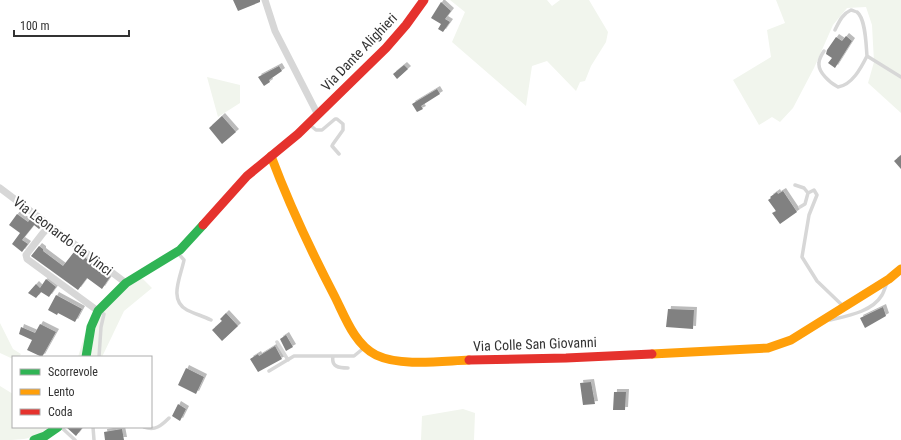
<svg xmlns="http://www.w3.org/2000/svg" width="901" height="440" font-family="'Roboto Condensed',sans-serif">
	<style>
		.green { fill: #f1f5ed }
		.building { fill: #818181; filter: url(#shadow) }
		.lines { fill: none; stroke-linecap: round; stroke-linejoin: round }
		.lane { stroke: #d7d7d7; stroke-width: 3.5 }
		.street { stroke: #d7d7d7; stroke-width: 7 }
		.fast { stroke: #30b455; stroke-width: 9 }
		.slow { stroke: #ff9f0a; stroke-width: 9 }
		.jam { stroke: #e5322d; stroke-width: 9 }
		.labels { text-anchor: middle; stroke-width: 4; stroke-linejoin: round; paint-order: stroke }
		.street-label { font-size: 14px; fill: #333; stroke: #fff }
	</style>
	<defs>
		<filter id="shadow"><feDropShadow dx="3" dy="-3" stdDeviation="0" flood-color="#0004"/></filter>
	</defs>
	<rect width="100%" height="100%" fill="#fff"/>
	<!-- green -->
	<path class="green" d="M 450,0 L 547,0 L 552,6 L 560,0 L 589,0 L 608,32 L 606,42 L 591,66 L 585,81 L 580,82 L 576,91 L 547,61 L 532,66 L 526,106 L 452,42 L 465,12 Z
		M 776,0 L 901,0 L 901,113 L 868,83 L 874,62 L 872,25 L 866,7 L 847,8 L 833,25 L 814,68 L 793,108 L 780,122 L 772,117 L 759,125 L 733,80 L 771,57 L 767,30 L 785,23 Z
		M 207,77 L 240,85 L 240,103 L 218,117 Z
		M 127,278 L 143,279 L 152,288 L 124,311 L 102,357 L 78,357 L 85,334 Z
		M 0,323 L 13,349 L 21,354 L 19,357 L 13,357 L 13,359 L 0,353 Z
		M 0,386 L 13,394 L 13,427 L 50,427 C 31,440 23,440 0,440 Z
		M 463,409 L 475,413 L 474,440 L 421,440 L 422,416 Z"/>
	<!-- building -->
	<path class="building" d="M 233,0 L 260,0 L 260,2 L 238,11 Z
		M 441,2 L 451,11 L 445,19 L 450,22 L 443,32 L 438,29 L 441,24 L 431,18 Z
		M 846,36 L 852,41 L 835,68 L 828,63 L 832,58 L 826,54 L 827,50 L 836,37 L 842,41 Z
		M 404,65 L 408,69 L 397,79 L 393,74 Z
		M 279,66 L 282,71 L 269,80 L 270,82 L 264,86 L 258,77 Z
		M 437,89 L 440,94 L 421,106 L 423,109 L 417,112 L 412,104 Z
		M 222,116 L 236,132 L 222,144 L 209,128 Z
		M 901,155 L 901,169 L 894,161 Z
		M 783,191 L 797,212 L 780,224 L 772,213 L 776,211 L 768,200 L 771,198 L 770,197 L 777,192 L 778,194 Z
		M 17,214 L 28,222 L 31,218 L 42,226 L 39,229 L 34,225 L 22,240 L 28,244 L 22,252 L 12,244 L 20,233 L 9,225 Z
		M 39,246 L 43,249 L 43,251 L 63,266 L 74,252 L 78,255 L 79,253 L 110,277 L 102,289 L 87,278 L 78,290 L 31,256 Z
		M 46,279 L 56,287 L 49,297 L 41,292 L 36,298 L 28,293 L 36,284 L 40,288 Z
		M 56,295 L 82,309 L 75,322 L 58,313 L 57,315 L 48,310 Z
		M 883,307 L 886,316 L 865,328 L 860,318 Z
		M 668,309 L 694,310 L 693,329 L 666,327 Z
		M 226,313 L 238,326 L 222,341 L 212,330 L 222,321 L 220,319 Z
		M 40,324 L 56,332 L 42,357 L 27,350 L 32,340 L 19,334 L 21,327 L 35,333 Z
		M 286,335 L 293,347 L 286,351 L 280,339 Z
		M 275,346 L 282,359 L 258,372 L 250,359 L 258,354 L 259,356 Z
		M 186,368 L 204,377 L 196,394 L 178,385 Z
		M 591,382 L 595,404 L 583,405 L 580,383 Z
		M 614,392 L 626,392 L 625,410 L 613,410 Z
		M 178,404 L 186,409 L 180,421 L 172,416 Z
		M 66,427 L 83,427 L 76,436 Z
		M 122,429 L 124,440 L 105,440 L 104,432 Z"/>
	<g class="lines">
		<!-- lane -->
		<path class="lane" d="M 835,30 C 839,22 842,14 851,10 C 852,10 856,12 857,12 C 866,19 866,46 867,56 L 901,77
			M 824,51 C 822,54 819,59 819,63 C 818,72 830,83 838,87 C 852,85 861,68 867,56
			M 310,125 L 316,130 L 322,130 L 335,119 L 337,119 L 343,124 L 343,130 L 333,144 L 332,146 L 339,154
			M 795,185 L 804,188 L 808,193 L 805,204 L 800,207
			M 808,193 L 814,190 L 817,195 L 809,215 L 802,257 L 817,281 L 843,306
			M 177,252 L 184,260 C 181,276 168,300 187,310 C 195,314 203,316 211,320
			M 99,312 L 104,314 L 101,327 L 99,357
			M 830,320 C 847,316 872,312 882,295 C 884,292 885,287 887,283
			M 277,342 L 288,360
			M 333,356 C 331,367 339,368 348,368
			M 269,371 L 294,356 L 354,356 L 365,347
			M 61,427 L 75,440
			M 93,427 L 94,440
			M 144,427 C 155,431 161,426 169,418"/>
		<!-- street -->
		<path class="street" d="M 265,0 L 275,31 L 318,115
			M 0,188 L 126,283
			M 50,226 L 43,233 L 26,255 L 27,259 L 98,311"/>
		<!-- fast -->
		<path class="fast" d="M 86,357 L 91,327 L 98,311 L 126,283 L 180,250 L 203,225
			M 34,440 L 45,436 L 58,427"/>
		<!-- slow -->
		<path class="slow" d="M 271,156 C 289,204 311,251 335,297 C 345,317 355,345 376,355 C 401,367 442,361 469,360
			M 652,354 L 768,348 L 791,340 L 889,279 L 901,269"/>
		<!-- jam -->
		<path class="jam" d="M 203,225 L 247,176 L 298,134 L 386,48 L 406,25 L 424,0
			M 469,360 L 566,358 L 652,354"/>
	</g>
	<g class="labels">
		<!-- street labels -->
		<g class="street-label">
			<text transform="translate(359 52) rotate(-46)" y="5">Via Dante Alighieri</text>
			<text transform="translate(63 236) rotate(37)" y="5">Via Leonardo da Vinci</text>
			<text transform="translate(535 344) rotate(-2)" y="5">Via Colle San Giovanni</text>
		</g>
	</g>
	<!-- legend -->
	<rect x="12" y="356" width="140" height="72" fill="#ffffff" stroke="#adadad"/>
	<rect x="20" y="369" width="20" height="6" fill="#30b455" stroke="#adadad"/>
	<text x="48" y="376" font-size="12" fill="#333333">Scorrevole</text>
	<rect x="20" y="389" width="20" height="6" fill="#ff9f0a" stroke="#adadad"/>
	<text x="48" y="396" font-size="12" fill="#333333">Lento</text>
	<rect x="20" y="409" width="20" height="6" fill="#e5322d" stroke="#adadad"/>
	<text x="48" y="416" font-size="12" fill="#333333">Coda</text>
	<!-- scale -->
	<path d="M14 30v6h115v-6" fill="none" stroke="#333333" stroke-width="2"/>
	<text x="20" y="30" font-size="12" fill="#333333" stroke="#ffffff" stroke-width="3" paint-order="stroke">100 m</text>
</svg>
